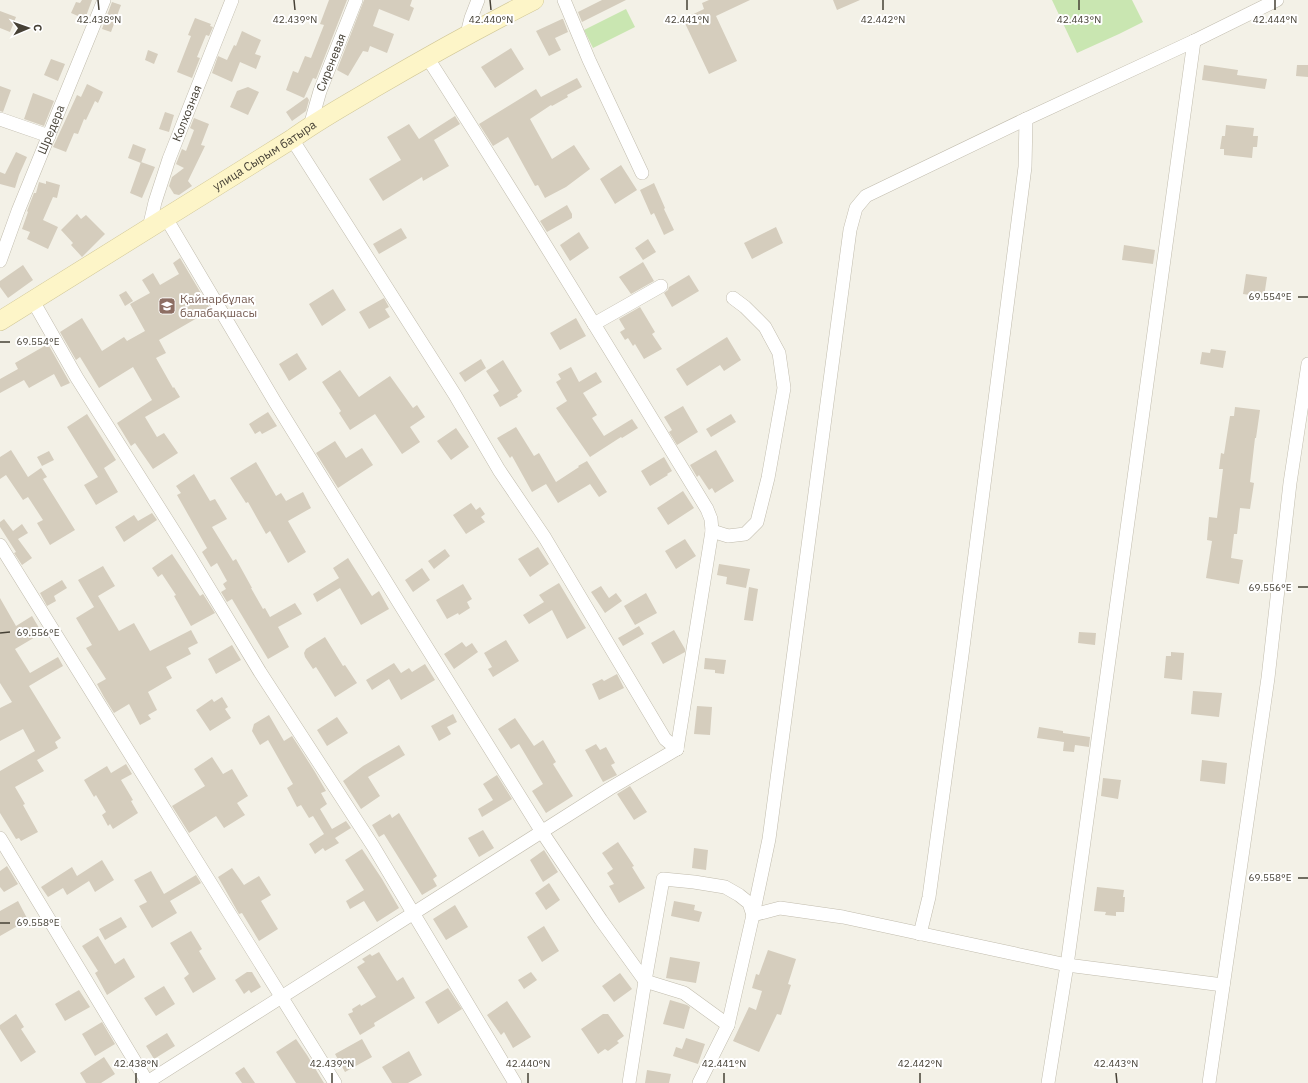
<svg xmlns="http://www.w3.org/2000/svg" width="1308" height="1083" font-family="'IBM Plex Sans',sans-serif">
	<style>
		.green { fill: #c9e6b1 }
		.building { fill: #d5cdbd }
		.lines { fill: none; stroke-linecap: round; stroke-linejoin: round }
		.street-casing { stroke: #c1bcad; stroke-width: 14 }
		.secondary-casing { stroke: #d2c898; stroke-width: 20 }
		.street { stroke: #fff; stroke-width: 13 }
		.secondary { stroke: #fdf5c8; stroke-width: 19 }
		.ticks { fill: none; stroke: #464136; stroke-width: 1.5 }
		.labels { text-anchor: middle; stroke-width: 4; stroke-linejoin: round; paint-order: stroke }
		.street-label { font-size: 12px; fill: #464136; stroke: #fff }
		.education-label { font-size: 12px; fill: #785e54; stroke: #fff; text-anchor: start }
		.ticks-label { font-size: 10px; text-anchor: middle; fill: #464136; stroke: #fff; stroke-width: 4; stroke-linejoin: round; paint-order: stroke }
	</style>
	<rect width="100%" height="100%" fill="#f3f1e7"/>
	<!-- green -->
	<path class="green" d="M 1052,0 L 1132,0 L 1143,22 L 1119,34 L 1113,20 L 1119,34 L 1077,53 Z
		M 626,9 L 635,27 L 593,48 L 584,30 Z"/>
	<!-- building -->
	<path class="building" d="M 82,0 L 92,0 L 85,19 L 71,13 L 76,2 L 80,3 Z
		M 329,0 L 347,0 L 316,79 L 313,78 L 304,98 L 286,90 L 293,71 L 298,73 L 305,56 L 311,58 L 324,25 L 320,24 Z
		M 364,0 L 412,0 L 410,6 L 414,8 L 409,21 L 379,9 L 373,26 L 394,34 L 387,53 L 370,46 L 368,52 L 363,51 L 348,76 L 337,70 Z
		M 602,0 L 626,0 L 582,22 L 578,12 Z
		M 709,0 L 750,0 L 716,16 L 737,61 L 709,74 L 683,19 L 704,9 L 702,3 Z
		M 833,0 L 860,0 L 837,10 Z
		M 112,2 L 121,5 L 111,32 L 102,29 Z
		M 0,11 L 16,17 L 10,32 L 0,28 Z
		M 195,18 L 211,24 L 210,26 L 213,27 L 209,36 L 206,35 L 197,57 L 200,58 L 192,78 L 177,72 L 191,36 L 188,35 Z
		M 562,19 L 563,19 L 568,32 L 555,38 L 561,50 L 549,56 L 536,31 Z
		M 242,31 L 261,40 L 255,54 L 261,56 L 256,69 L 240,62 L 232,82 L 212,73 L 218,56 L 227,60 L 234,45 L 236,46 Z
		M 511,48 L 524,69 L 495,88 L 481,67 Z
		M 148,50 L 158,54 L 154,64 L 145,60 Z
		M 51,59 L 65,64 L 58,81 L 44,75 Z
		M 1204,65 L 1238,70 L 1237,75 L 1267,79 L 1265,89 L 1202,80 Z
		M 1297,65 L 1308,65 L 1308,77 L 1296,76 Z
		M 577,78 L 582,87 L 567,95 L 568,97 L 552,106 L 551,105 L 530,119 L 552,159 L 574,145 L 590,169 L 566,187 L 545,198 L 538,185 L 535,186 L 508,137 L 493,146 L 479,124 L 536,89 L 541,97 Z
		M 87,84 L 103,92 L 98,103 L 95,101 L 86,120 L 84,119 L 78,134 L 74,133 L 66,152 L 53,147 L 77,95 L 81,97 Z
		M 0,86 L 11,90 L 3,112 L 0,111 Z
		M 248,87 L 259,92 L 248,115 L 230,107 L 237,91 Z
		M 33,93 L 54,101 L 44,126 L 24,119 Z
		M 307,97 L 309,100 L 306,111 L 292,121 L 286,112 Z
		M 165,112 L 174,115 L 169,132 L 159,129 Z
		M 455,116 L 460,124 L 434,140 L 449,166 L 423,181 L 422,177 L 383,201 L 369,179 L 401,160 L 387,137 L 409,124 L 419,139 Z
		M 194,118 L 209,124 L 201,145 L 205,146 L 188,181 L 192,186 L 179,195 L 174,194 L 169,186 L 172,177 L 184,168 L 176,164 L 182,149 L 186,151 L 194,130 L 190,128 Z
		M 1226,125 L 1254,128 L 1253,136 L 1258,136 L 1257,147 L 1253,147 L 1252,158 L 1224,155 L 1224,149 L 1220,149 L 1222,136 L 1225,136 Z
		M 133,144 L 146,149 L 141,163 L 128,158 Z
		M 16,152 L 27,157 L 19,175 L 15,188 L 0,184 L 0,172 L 5,174 Z
		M 141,162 L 155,167 L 142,198 L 130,193 Z
		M 621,165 L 637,190 L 615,204 L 600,179 Z
		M 46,181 L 60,185 L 57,198 L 53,197 L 43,220 L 58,227 L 48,249 L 27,239 L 30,232 L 22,229 L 28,212 L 27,211 L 34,193 L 36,193 L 39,182 L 46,184 Z
		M 654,183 L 665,208 L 664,209 L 674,230 L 664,235 L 654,213 L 651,215 L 640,190 Z
		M 567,205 L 572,214 L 572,218 L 547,232 L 540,221 Z
		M 77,214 L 81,219 L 86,215 L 105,234 L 82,257 L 71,245 L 73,243 L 61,230 Z
		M 776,227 L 783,243 L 752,259 L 744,243 Z
		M 401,228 L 407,238 L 379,254 L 373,244 Z
		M 579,232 L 589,248 L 570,261 L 560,245 Z
		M 648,239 L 656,252 L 643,260 L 635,248 Z
		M 1124,245 L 1155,250 L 1153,264 L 1122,260 Z
		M 180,258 L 211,310 L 159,340 L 166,353 L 156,358 L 173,388 L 174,387 L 180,397 L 145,417 L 157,437 L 164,433 L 178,453 L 153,469 L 135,443 L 131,446 L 117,423 L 152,400 L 133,367 L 99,388 L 80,357 L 76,360 L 60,332 L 82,318 L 102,351 L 124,337 L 127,341 L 145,331 L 130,304 L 150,293 L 142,280 L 153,273 L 160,285 L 179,274 L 173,263 Z
		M 643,262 L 654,281 L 631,294 L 619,277 Z
		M 23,265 L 33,280 L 8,298 L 0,287 L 0,281 Z
		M 1246,274 L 1267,277 L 1264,297 L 1243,294 Z
		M 689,275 L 699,291 L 672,307 L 664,293 L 668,290 L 669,287 Z
		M 333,289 L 346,310 L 322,326 L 309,304 Z
		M 126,291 L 133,301 L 125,306 L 119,295 Z
		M 384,298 L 389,307 L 385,309 L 390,317 L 369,329 L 359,312 Z
		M 640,307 L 655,332 L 652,334 L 662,349 L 644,359 L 635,344 L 633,346 L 628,338 L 625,340 L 620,332 L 625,329 L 619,319 Z
		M 576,318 L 586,336 L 560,350 L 550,333 Z
		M 727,337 L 741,360 L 724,371 L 720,365 L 687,386 L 676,369 Z
		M 48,344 L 70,383 L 61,387 L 54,374 L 29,388 L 24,380 L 0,393 L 0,379 L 18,369 L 15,363 Z
		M 1211,349 L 1226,351 L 1223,368 L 1200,364 L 1202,352 L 1210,353 Z
		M 297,353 L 307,369 L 289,381 L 279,364 Z
		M 481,359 L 486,368 L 465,382 L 459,373 Z
		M 503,360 L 522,391 L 517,395 L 518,397 L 500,407 L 493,395 L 499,391 L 486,371 Z
		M 571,367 L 579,382 L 596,372 L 602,382 L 583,393 L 597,415 L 592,418 L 604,436 L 632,419 L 638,428 L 622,438 L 621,437 L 590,457 L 556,408 L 567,401 L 556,382 L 561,379 L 558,374 Z
		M 340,370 L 359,397 L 390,376 L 413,408 L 417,405 L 425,417 L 410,427 L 420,442 L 402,454 L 375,414 L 350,430 L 339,413 L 341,411 L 322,382 Z
		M 683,406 L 698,432 L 677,445 L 669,432 L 672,430 L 664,417 Z
		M 1235,407 L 1260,410 L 1256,438 L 1255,438 L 1250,482 L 1254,483 L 1250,509 L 1240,508 L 1237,534 L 1234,534 L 1231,558 L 1243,560 L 1239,584 L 1206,578 L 1212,541 L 1207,540 L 1209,517 L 1217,518 L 1223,469 L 1219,469 L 1221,453 L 1224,454 L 1230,416 L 1234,416 Z
		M 268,412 L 277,426 L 262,434 L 260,431 L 255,434 L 249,424 Z
		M 87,414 L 116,460 L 104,468 L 118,492 L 96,505 L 84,485 L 98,477 L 67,427 Z
		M 731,414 L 736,422 L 711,437 L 706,429 Z
		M 516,427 L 534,456 L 539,453 L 556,482 L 579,467 L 578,466 L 587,461 L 607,492 L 599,497 L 590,484 L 558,503 L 546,484 L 532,492 L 512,456 L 510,458 L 497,438 Z
		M 456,428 L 469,447 L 451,460 L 437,441 Z
		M 335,441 L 346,458 L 362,448 L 373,465 L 338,488 L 316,453 Z
		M 11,450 L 28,477 L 41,468 L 47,477 L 43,479 L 75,530 L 50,545 L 37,523 L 43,520 L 28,497 L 23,500 L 6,475 L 0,479 L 0,457 Z
		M 716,450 L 734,481 L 715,493 L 712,488 L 709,490 L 699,475 L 697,477 L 690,465 Z
		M 49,451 L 54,460 L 42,466 L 37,457 Z
		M 664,457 L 672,471 L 667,474 L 668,475 L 650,486 L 641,471 Z
		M 256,462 L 276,496 L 281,493 L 286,501 L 303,492 L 311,508 L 288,521 L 306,552 L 288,563 L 270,531 L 266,534 L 248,502 L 246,503 L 230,478 Z
		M 194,474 L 210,501 L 215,499 L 227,519 L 212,527 L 233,561 L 236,559 L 252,588 L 251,588 L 263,609 L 265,608 L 270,617 L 295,603 L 302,614 L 278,627 L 289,647 L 268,659 L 232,599 L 227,602 L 221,592 L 226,589 L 223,584 L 227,581 L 217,563 L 211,567 L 202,552 L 207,548 L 177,495 L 181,493 L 176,486 Z
		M 683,491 L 694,508 L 668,525 L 657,508 Z
		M 471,503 L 476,510 L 480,507 L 485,514 L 481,517 L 485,522 L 466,534 L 453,515 Z
		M 152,513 L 157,520 L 124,542 L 115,527 L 134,515 L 138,521 Z
		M 4,519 L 13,531 L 22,524 L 28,533 L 18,539 L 32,558 L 22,565 L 14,553 L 16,552 L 0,527 L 0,522 Z
		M 685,539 L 696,556 L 676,569 L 665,551 Z
		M 538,547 L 549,564 L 530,577 L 518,559 Z
		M 445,549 L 450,556 L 434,569 L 428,561 Z
		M 172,554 L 200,596 L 203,594 L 215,613 L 191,626 L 174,596 L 176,595 L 162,574 L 158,577 L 152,568 Z
		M 348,558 L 372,596 L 379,591 L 389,609 L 361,625 L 340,588 L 317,602 L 313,594 L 339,578 L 333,568 Z
		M 719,564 L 750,569 L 746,588 L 726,584 L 727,577 L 717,575 Z
		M 103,566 L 115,586 L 98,596 L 119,631 L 134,623 L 150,651 L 191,630 L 198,643 L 188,648 L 191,654 L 166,667 L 172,678 L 148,692 L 157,710 L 148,715 L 151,719 L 140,725 L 129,704 L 114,713 L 104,697 L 97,684 L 106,679 L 86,648 L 92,645 L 76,618 L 94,607 L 78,580 Z
		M 422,568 L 430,580 L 413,592 L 405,580 Z
		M 62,580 L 67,588 L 54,596 L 56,601 L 47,606 L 40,593 Z
		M 559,583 L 586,628 L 567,639 L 552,610 L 529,624 L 523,615 L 544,602 L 539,595 Z
		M 463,584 L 472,599 L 467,602 L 470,608 L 459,615 L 458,613 L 447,619 L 436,600 Z
		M 601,586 L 609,598 L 616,593 L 622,601 L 605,613 L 591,592 Z
		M 749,587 L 758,589 L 753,621 L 744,620 Z
		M 646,593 L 657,613 L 635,625 L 624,606 Z
		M 0,598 L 16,626 L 32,616 L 42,633 L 15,649 L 30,673 L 58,657 L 63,666 L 29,686 L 61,738 L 55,742 L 58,748 L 37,760 L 44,771 L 15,787 L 25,804 L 23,805 L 38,832 L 21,841 L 19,838 L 16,839 L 0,813 L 0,771 L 35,751 L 23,729 L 0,741 L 0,708 L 12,702 L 0,683 Z
		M 639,626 L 644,634 L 623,646 L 618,638 Z
		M 674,630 L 685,649 L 685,652 L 663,664 L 651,643 Z
		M 1079,632 L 1096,633 L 1095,645 L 1078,643 Z
		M 325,637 L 343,666 L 345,665 L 357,683 L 335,697 L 316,667 L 313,669 L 305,657 L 304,653 L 306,649 Z
		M 506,640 L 519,661 L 493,677 L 488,669 L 492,667 L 484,653 Z
		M 462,642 L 466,647 L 472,643 L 478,652 L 454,669 L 444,654 Z
		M 232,645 L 241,660 L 216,674 L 208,659 Z
		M 1171,652 L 1184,653 L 1182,680 L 1164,678 L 1166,656 L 1171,656 Z
		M 705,658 L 726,660 L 724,674 L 715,673 L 715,670 L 704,669 Z
		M 394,663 L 401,673 L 409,668 L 412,672 L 425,664 L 435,680 L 401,700 L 389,679 L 372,690 L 366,680 Z
		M 617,674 L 624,688 L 599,700 L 592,684 L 602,679 L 604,681 Z
		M 1193,691 L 1222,693 L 1219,717 L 1191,714 Z
		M 222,697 L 228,707 L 225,709 L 231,718 L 210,731 L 196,710 L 212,699 L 214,702 Z
		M 697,706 L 712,707 L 710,735 L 694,734 Z
		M 453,714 L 457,722 L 447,727 L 451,734 L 439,741 L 431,726 Z
		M 269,715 L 284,741 L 292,736 L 315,772 L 326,791 L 321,793 L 327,804 L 320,809 L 332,829 L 346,821 L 351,828 L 335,838 L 339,843 L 325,851 L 323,848 L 315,854 L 309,844 L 324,834 L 313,816 L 309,818 L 301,805 L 297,807 L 287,788 L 293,784 L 268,740 L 260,745 L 252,731 L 254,724 Z
		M 337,717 L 348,733 L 327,746 L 317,730 Z
		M 515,718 L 534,746 L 543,740 L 556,762 L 553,764 L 573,796 L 546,813 L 532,791 L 543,784 L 519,744 L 511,749 L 498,729 Z
		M 1039,727 L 1063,731 L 1063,733 L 1090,737 L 1089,747 L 1075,745 L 1074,752 L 1063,751 L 1064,742 L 1037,738 Z
		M 596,744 L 600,750 L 606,747 L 615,763 L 611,765 L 617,775 L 603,782 L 585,750 Z
		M 399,745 L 405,755 L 368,777 L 380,796 L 361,809 L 343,781 L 363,766 Z
		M 212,757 L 223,774 L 232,769 L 248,796 L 237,803 L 245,815 L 224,828 L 216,816 L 189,833 L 172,806 L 205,786 L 194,769 Z
		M 1202,760 L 1227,763 L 1225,784 L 1200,781 Z
		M 126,764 L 132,774 L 121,780 L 133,800 L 131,801 L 138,813 L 113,829 L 110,824 L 108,826 L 102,815 L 106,812 L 96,795 L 94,797 L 84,780 L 107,766 L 111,773 Z
		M 497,775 L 512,799 L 482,817 L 478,809 L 493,800 L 483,784 Z
		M 1103,778 L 1121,780 L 1118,799 L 1101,796 Z
		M 630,786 L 647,812 L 634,820 L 617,794 Z
		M 399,813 L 437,876 L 433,879 L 437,886 L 422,895 L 384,834 L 379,837 L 372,825 L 390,814 L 392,818 Z
		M 483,830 L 494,848 L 479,857 L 468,838 Z
		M 618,842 L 634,866 L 632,867 L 645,888 L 619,903 L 609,886 L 614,884 L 607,873 L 613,869 L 602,853 Z
		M 694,848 L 708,850 L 706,870 L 692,868 Z
		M 362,849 L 382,879 L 399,908 L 377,922 L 364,901 L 350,909 L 346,901 L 364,890 L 345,860 Z
		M 544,850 L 558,872 L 543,882 L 530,860 Z
		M 102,860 L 114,880 L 95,892 L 89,881 L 67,895 L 63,888 L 48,897 L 41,887 L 72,867 L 77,876 Z
		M 7,866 L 18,884 L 4,892 L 0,887 L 0,871 Z
		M 232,868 L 244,885 L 259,876 L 271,895 L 261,901 L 278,929 L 259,941 L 242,913 L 239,914 L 218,877 Z
		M 151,871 L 164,894 L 196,875 L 201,883 L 170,901 L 177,913 L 152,928 L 139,906 L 147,902 L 134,880 Z
		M 549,883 L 560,900 L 546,910 L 535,893 Z
		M 1097,887 L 1124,890 L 1123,897 L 1125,897 L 1124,912 L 1116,912 L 1116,916 L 1105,915 L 1106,912 L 1094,911 Z
		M 18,901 L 28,920 L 0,936 L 0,911 Z
		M 674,901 L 695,905 L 694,910 L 702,912 L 699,922 L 671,916 Z
		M 455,905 L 468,927 L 446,940 L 433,919 Z
		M 121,917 L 127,927 L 105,940 L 99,929 Z
		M 544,926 L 559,951 L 542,962 L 527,937 Z
		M 191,931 L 202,949 L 199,951 L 216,979 L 193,993 L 184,978 L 189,974 L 170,943 Z
		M 98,936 L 115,964 L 124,958 L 135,977 L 107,995 L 95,973 L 98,971 L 82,946 Z
		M 768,950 L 796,959 L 788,984 L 791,985 L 781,1015 L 777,1014 L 759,1052 L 733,1041 L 749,1007 L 756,1010 L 762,991 L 752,988 L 756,974 L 759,975 Z
		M 379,952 L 397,981 L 403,977 L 415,998 L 374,1023 L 375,1026 L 360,1035 L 348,1014 L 353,1012 L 352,1009 L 360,1004 L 361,1006 L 376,997 L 357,967 L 365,962 L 362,959 L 370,954 L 372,956 Z
		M 670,957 L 700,962 L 696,983 L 666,978 Z
		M 247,972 L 252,972 L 261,987 L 251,993 L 249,990 L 244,994 L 235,980 Z
		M 531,972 L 537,980 L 524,989 L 518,980 Z
		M 620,973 L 632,989 L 614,1002 L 602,986 Z
		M 164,986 L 175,1004 L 156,1016 L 144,998 Z
		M 448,988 L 462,1009 L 438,1024 L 425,1002 Z
		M 79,990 L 90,1007 L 65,1021 L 55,1004 Z
		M 670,1000 L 687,1005 L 690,1007 L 684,1029 L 663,1024 Z
		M 507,1001 L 531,1037 L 513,1048 L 504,1032 L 501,1035 L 487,1015 Z
		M 16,1014 L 24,1027 L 21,1029 L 36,1052 L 21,1062 L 0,1029 L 0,1025 Z
		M 603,1014 L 608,1014 L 624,1036 L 617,1041 L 619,1043 L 608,1051 L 605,1049 L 598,1054 L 581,1029 Z
		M 102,1022 L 115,1044 L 95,1056 L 82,1034 Z
		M 167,1033 L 175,1046 L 154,1059 L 146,1046 Z
		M 686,1038 L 705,1044 L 698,1064 L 673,1056 L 676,1047 L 682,1049 Z
		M 296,1039 L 307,1055 L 324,1083 L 296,1083 L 276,1052 Z
		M 362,1039 L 372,1057 L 345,1072 L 335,1054 Z
		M 409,1051 L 422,1075 L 408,1083 L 392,1083 L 382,1067 Z
		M 104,1057 L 115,1074 L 101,1083 L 86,1083 L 80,1073 Z
		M 244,1067 L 255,1083 L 242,1083 L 235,1073 Z
		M 647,1070 L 671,1074 L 669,1083 L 645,1083 Z"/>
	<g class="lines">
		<!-- street casing -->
		<g class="street-casing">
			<g id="street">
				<path d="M 564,0 L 589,60 L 642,173"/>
				<path d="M 467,34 L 471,18 L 478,0"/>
				<path d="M 427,57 C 523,206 615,358 707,509 L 711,519 L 712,531 L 677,749"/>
				<path d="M 0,119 L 49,136"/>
				<path id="s1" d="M 310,126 L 320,91 L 356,0"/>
				<path d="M 292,139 L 455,395 L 499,470 L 545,538 L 665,739 L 677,749"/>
				<path d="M 166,218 L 275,402 L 409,619 L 542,832 L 601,920 L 645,981 L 684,993 L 728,1025"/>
				<path id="s2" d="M 149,228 L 155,202 L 169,159 L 232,0"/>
				<path id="s3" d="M 0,261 L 18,211 L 104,0"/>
				<path d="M 33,301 L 77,378 L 189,555 L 260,672 L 373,846 L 515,1083"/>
				<path d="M 594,324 L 661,286"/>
				<path d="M 712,531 L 728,536 L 745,534 L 757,522 L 768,478 L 784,388 L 779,353 L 765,327 L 745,307 L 733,298"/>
				<path d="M 0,545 L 335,1083"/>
				<path d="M 0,838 L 148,1083"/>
				<path d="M 753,915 L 780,908 L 843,917 L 1067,965 L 1223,985"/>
				<path d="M 920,934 L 929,897 L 962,655 L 1025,167 L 1026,119"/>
				<path d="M 146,1083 L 609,789 L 677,749"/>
				<path d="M 629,1083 L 645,981 L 663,879 L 694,882 L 725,887 L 739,895 L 749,903 L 753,915"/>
				<path d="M 699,1083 L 728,1025 L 753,915 L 769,839 L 850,230 L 856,208 L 866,196 L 1026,119 L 1194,41 L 1277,0"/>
				<path d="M 1048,1083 L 1067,965 L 1194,41"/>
				<path d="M 1209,1083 L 1268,678 L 1290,483 L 1308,364"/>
			</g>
		</g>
		<!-- secondary casing -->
		<g class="secondary-casing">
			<g id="secondary">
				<path id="s4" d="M 0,321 L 292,139 C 318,120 346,105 374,88 C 427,57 479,28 534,0"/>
			</g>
		</g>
		<!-- street -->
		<use href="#street" class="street"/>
		<!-- secondary -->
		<use href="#secondary" class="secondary"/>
	</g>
	<!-- ticks -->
	<path class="ticks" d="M 98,0 L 99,10M 294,0 L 295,10M 490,0 L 491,10M 687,0 L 687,10M 883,0 L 883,10M 1079,0 L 1079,10M 1275,0 L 1275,10M 1298,297 L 1308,297M 0,342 L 10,342M 1298,587 L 1308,587M 0,633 L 10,632M 1298,878 L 1308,878M 0,923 L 10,923M 136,1073 L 136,1083M 332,1073 L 332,1083M 528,1073 L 528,1083M 724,1073 L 724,1083M 920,1073 L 920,1083M 1116,1073 L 1117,1083"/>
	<!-- icons -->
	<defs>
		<g id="school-square" transform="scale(0.9)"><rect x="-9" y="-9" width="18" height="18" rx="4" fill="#8d6e63" stroke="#fff"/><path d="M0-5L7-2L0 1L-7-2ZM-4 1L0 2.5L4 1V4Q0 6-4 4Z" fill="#fff"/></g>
	</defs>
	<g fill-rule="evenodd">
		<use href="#school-square" x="167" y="306"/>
	</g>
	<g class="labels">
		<!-- street labels -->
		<g class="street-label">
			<text dy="4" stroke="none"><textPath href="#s1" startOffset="67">Сиреневая</textPath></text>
			<text dy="4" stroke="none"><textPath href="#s2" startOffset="121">Колхозная</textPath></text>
			<text dy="4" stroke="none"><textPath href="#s3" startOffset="141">Шредера</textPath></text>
			<text dy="4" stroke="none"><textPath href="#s4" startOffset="312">улица Сырым батыра</textPath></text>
		</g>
		<!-- education labels -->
		<g class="education-label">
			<text x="180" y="303">Қайнарбұлақ<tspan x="180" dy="14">балабақшасы</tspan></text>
		</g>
	</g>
	<g class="ticks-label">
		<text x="99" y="23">42.438°N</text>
		<text x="295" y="23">42.439°N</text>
		<text x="491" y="23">42.440°N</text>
		<text x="687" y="23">42.441°N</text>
		<text x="883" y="23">42.442°N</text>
		<text x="1079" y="23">42.443°N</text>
		<text x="1275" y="23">42.444°N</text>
		<text x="1270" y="300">69.554°E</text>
		<text x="38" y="345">69.554°E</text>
		<text x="1270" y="591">69.556°E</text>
		<text x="38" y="636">69.556°E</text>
		<text x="1270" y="881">69.558°E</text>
		<text x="38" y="926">69.558°E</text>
		<text x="136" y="1067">42.438°N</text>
		<text x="332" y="1067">42.439°N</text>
		<text x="528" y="1067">42.440°N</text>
		<text x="724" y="1067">42.441°N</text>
		<text x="920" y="1067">42.442°N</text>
		<text x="1116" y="1067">42.443°N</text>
	</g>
	<!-- north arrow -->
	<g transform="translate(28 28) rotate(88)" stroke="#ffffff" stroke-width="3" paint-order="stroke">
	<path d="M0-3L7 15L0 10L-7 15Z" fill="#464136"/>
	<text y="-6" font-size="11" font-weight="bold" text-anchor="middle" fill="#464136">С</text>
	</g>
</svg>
